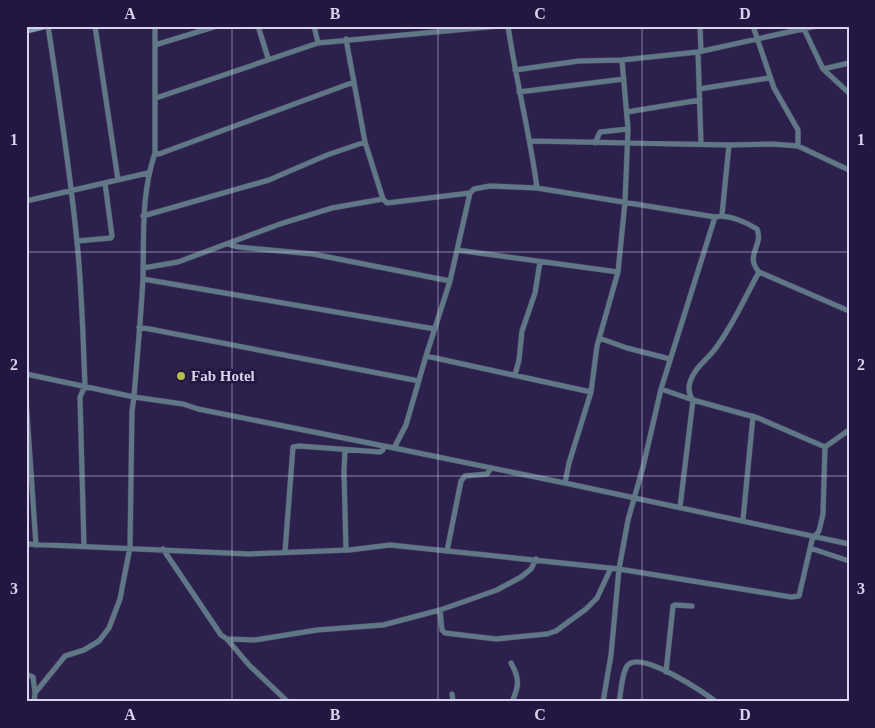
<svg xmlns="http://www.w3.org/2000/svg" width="875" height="728" font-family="'Times New Roman',serif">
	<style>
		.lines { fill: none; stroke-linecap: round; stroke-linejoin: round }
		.street-casing { stroke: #483d66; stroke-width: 6 }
		.secondary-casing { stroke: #483d66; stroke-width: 8 }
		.street { stroke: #607785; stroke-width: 5 }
		.secondary { stroke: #7ea4ba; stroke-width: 7 }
		.grid { fill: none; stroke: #d9d3f0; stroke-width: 1; stroke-opacity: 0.55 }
		.poi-dot { fill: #b7c148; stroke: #231640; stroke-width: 2 }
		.labels { text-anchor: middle; stroke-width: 5; stroke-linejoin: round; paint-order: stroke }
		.poi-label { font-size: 15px; font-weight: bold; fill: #d9d3f0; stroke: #231640; text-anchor: start }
		.neatline { fill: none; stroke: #d9d3f0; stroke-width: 2 }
		.grid-label { font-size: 16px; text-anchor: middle; font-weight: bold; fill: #d9d3f0 }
	</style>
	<rect width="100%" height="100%" fill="#2c204c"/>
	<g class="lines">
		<!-- street casing -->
		<g class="street-casing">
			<path id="street" d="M 48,26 C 59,98 70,170 77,242 C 82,290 83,338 85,386 L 80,397 L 84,546
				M 95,26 L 118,180
				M 258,26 L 268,58
				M 314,26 L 318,43
				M 508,26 C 516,81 530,134 537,188
				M 700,26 L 701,51
				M 753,26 L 774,88 L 798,130 L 798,146
				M 804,29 L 823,69 L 849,93
				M 346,39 L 365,142 L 383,199 L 387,203 L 470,193 L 474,189 L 490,186 L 537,188 L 715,217 C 728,214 746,222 757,229 C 764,246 744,255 759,272 L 849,311
				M 155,45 L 217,26
				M 698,52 L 701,144
				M 622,60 L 628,129 L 625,202 L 618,272 L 597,346 L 591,392 L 569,463 L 565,483 L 849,544
				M 823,69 L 849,63
				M 515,70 L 579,61 L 622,60 L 698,52 L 816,26
				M 699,89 L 769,78
				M 519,92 L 624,79
				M 156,98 L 318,43 L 499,26
				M 627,112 L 700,100
				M 531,141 L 729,145 L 772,144 L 798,146 L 849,170
				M 595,143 L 600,132 L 628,129
				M 155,153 L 159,154 L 354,82
				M 26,201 L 148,173
				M 722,215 L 729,145
				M 143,216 L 269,180 L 327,155 L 365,142
				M 77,241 L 111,238 L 112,236 L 105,183
				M 228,244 L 238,247 L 313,254 L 450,281
				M 457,250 L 618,272
				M 143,268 L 178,262 L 280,224 L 332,208 L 383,199
				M 759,272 C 745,297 733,326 715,349 C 707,360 694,368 690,382 C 688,389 689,395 693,400 L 758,418 L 825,447
				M 143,279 L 435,329
				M 139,327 L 419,381
				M 599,338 L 627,348 L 670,359
				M 426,356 L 591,392
				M 26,374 L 134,397 L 183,404 L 198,409 L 394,448 L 406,425 L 426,356 L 450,281 L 470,193
				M 515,375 L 519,360 L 522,331 L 535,293 L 540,262
				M 661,389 L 693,400 L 680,507
				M 26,399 L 36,545
				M 825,447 L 849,430
				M 394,448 L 565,483
				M 345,450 L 344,472 L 346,550
				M 743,520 L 753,416
				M 26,544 L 249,554 L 349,550 L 390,545 L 619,569 L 791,597 L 799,596 L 809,553 L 812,540 L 819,531 L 823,514 L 825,447
				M 810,548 L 849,561
				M 163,549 L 221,635 L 227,639 L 255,640 L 317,630 L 383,625 L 440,610 L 497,590 L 521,577 L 531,569 L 536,559
				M 447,551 L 461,481 L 465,476 L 487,474 L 491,468
				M 285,552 L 293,447 L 299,446 L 380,452 L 383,450 L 384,446
				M 440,610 L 442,630 L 445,633 L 496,639 L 547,634 L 556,631 L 586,609 L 597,598 L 611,568
				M 227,639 L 249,665 L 288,702
				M 511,663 C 520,679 519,686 512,702
				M 666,672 L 673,606 L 675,605 L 692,606
				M 26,674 L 33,677 L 35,693
				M 452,694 L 453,702
				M 34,702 L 35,693 L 65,656 L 84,650 L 99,641 L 109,628 L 120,599 L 130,547 L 132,411 L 134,397 C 137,358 141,318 143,278 C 144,236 141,194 155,153 L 155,26
				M 603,702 L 611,655 L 619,569 L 628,520 L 643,467 L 661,389 L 715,217
				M 619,702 C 621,693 622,669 629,664 C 644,653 703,691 716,702"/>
		</g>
		<!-- secondary casing -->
		<g class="secondary-casing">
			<path id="secondary" d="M 26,30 L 43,26"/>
		</g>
		<!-- street -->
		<use href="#street" class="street"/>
		<!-- secondary -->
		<use href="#secondary" class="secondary"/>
	</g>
	<!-- grid -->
	<path class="grid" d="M 232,26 L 232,702M 438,26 L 438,702M 642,26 L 642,702M 26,252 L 849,252M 26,476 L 849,476"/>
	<!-- markers -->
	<circle class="poi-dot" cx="181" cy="376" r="5"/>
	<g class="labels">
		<!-- poi labels -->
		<g class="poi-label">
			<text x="191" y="381">Fab Hotel</text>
		</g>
	</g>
	<!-- border -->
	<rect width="875" height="728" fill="none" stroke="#231640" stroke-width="55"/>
	<rect x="28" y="28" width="820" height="672" class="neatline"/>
	<g class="grid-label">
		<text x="130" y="19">A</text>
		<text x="335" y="19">B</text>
		<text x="540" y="19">C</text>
		<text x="745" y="19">D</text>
		<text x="14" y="145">1</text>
		<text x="861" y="145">1</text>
		<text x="14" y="370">2</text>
		<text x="861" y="370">2</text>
		<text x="14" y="594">3</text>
		<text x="861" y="594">3</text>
		<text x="130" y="720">A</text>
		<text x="335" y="720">B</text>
		<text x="540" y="720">C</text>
		<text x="745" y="720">D</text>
	</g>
</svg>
